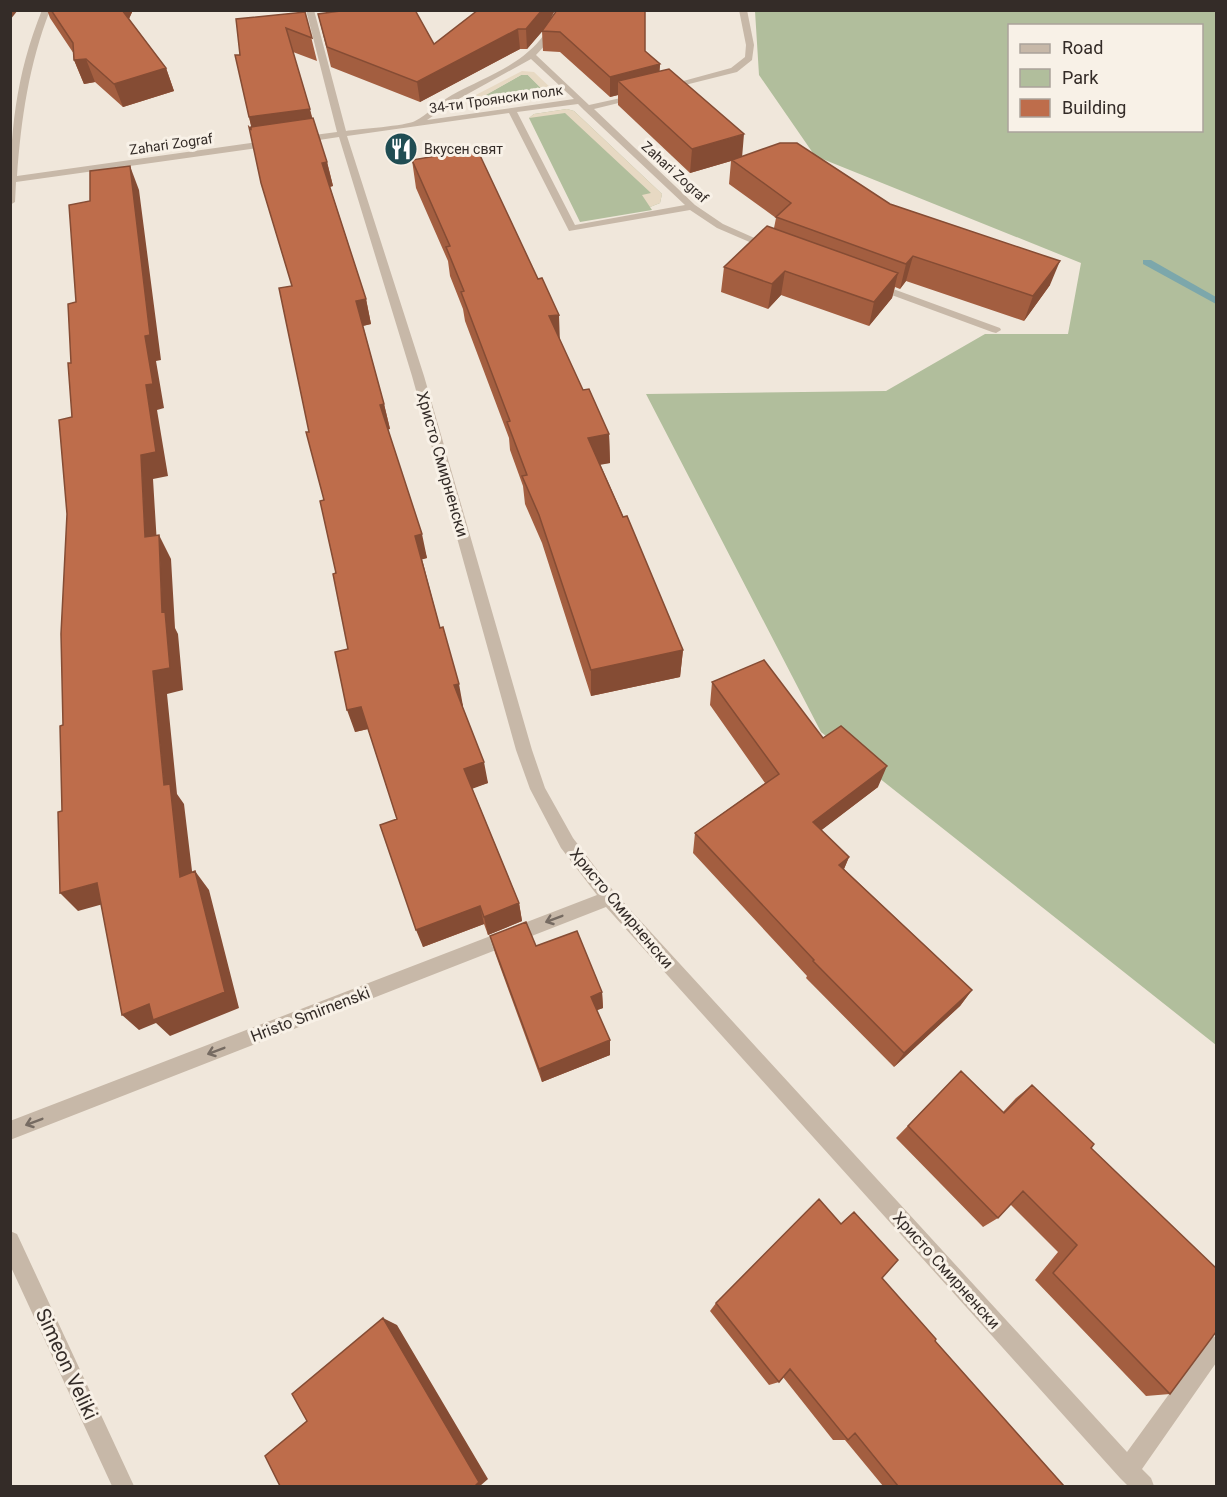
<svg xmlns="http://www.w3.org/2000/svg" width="1227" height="1497" font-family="Roboto,sans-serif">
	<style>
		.green { fill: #b1be9c; fill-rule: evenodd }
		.plaza { fill: #e7d9c3; fill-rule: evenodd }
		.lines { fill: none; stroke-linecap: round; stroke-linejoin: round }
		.stream { fill: #7ca7ab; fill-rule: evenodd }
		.minor { fill: #c7b8a8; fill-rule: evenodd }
		.wall { fill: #a35e40 }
		.shaded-wall { fill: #854c34 }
		.building { fill: #be6d4b; stroke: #854c34; stroke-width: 1.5 }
		.oneway { stroke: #766b62 }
		.labels { text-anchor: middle; stroke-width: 6; stroke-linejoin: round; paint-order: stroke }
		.far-street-label { font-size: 14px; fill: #342c28; stroke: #f8f1e7 }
		.far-poi-label { font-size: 14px; fill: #342c28; stroke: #f8f1e7; text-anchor: start }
		.street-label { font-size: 16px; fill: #342c28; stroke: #f8f1e7 }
		.near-street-label { font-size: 20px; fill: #342c28; stroke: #f8f1e7 }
	</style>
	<rect width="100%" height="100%" fill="#f0e7db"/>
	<!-- green -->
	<path class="green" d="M 755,11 L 1216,11 L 1216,1045 L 821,732 L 646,394 L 886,391 L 985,334 L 1068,334 L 1081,263 L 815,156 L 759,75 ZM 1010,26 L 1202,26 L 1202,130 L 1010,130 Z
		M 521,75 L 528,75 L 545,92 L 541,97 L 486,104 L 478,99 Z
		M 567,109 L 574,111 L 662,194 L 660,203 L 650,207 L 652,210 L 580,222 L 529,118 L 534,114 Z"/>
	<!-- plaza -->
	<path class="plaza" d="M 522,71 L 534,72 L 554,91 L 554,95 L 545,99 L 487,107 L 471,104 L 472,97 ZM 521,75 L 528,75 L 545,92 L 541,97 L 486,104 L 479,99 Z
		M 567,109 L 574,111 L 662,194 L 660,203 L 650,207 L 642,195 L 651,193 L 565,113 L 529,118 L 534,114 Z"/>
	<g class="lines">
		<!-- stream -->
		<path class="stream" d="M 1143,260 L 1151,260 L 1216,297 L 1216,304 L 1143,264 Z"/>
		<!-- minor -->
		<path class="minor" d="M 42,10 L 50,10 C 29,64 21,119 17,176 L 272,140 L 277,143 L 272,146 L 16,182 L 15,202 L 10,205 C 10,134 15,77 42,10 Z
			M 306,10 L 314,10 L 346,131 C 358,129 406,126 415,121 C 427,115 439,102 452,95 C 494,72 540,60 556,10 L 564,10 C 558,29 550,41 536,55 L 589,105 L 639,94 L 639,98 L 594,109 L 695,205 L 723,224 L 775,247 L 766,249 L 717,228 L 690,210 L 569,231 L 509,113 L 347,136 L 424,376 L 532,750 L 545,788 L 573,838 L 615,893 L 1127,1452 L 1209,1339 L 1216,1336 L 1216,1363 L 1142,1469 L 1151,1478 L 1154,1486 L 1128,1486 L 1120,1478 L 606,907 L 10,1140 L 10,1121 L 597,895 L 561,848 L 530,789 L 516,750 L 412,376 L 339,137 L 299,143 L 295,140 L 299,137 L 337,132 ZM 531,59 L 574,99 L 427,120 L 455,101 ZM 578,104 L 584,110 L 685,205 L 575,225 L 517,112 Z
			M 739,10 L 747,10 L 754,45 L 752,60 L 737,72 L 665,90 L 665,86 L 731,68 L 745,57 L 746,45 Z
			M 874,282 L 1000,328 L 1001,330 L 996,333 L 992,332 L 870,287 L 869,285 Z
			M 10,1231 L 17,1234 L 134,1486 L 112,1486 L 10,1265 Z"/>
	</g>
	<!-- wall -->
	<path class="wall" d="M 47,10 L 133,10 L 129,19 L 166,68 L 174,91 L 123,107 L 95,82 L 84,84 L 74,60 L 74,54 L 50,18 Z
		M 555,10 L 549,21 L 645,51 L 660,64 L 659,71 L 742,156 L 890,204 L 1050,285 L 1024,321 L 906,281 L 900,289 L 895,287 L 892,298 L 869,326 L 781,295 L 768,309 L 721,292 L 724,267 L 774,228 L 776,218 L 729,184 L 731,161 L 690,173 L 618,105 L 618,95 L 610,97 L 560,52 L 543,51 L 542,31 L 527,49 L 520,49 L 420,102 L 331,67 L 318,14 L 434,44 Z
		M 305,12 L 317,61 L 293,52 L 312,118 L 327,162 L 333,186 L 330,187 L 366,299 L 371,324 L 363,326 L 384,404 L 390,429 L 388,429 L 427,558 L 422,559 L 440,628 L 463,706 L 462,706 L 488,783 L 472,788 L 519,903 L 522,921 L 488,935 L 484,924 L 423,947 L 397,819 L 368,729 L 355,732 L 348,649 L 324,500 L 309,432 L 292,286 L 261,183 L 251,126 L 249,117 L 240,55 Z
		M 412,160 L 560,341 L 583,390 L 609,434 L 610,463 L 600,464 L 683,650 L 680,677 L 591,696 L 542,543 L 525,504 L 523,486 L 510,450 L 509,438 L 465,321 L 463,309 L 450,276 L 448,261 L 416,188 Z
		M 712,682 L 823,738 L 878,787 L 821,830 L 849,857 L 844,869 L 972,990 L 960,1006 L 894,1067 L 806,978 L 807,976 L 693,853 L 695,833 L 765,783 L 710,705 Z
		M 490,936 L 536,946 L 602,992 L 603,1008 L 597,1010 L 610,1055 L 542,1082 L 495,953 Z
		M 961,1071 L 1003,1112 L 1016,1098 L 1032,1085 L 1091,1148 L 1170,1394 L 1146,1396 L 1035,1280 L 1058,1252 L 1010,1204 L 998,1218 L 983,1227 L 896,1138 Z
		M 854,1212 L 882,1278 L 935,1341 L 1064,1486 L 883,1486 L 845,1440 L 833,1440 L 783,1377 L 779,1382 L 769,1385 L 710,1311 L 716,1303 L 841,1224 Z"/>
	<!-- shaded-wall -->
	<path class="shaded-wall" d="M 10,10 L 18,10 L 10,20 Z
		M 119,10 L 133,10 L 125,27 Z
		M 542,10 L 555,10 L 547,26 L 527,49 L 526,29 Z
		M 518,29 L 520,49 L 420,102 L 417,82 Z
		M 86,59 L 95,82 L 84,84 L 74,60 Z
		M 660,64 L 659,84 L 618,81 L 618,95 L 610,97 L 610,77 Z
		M 166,68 L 174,91 L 123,107 L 114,84 Z
		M 310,109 L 316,133 L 255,141 L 249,117 Z
		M 744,134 L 742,158 L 732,160 L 731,161 L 690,173 L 692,149 Z
		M 327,162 L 333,186 L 328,187 L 322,163 Z
		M 130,166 L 139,190 L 161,360 L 156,361 L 164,408 L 157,410 L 168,476 L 153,479 L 158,561 L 145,537 L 141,455 L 146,385 L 145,336 Z
		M 913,256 L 906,281 L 900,289 L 906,264 Z
		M 1060,261 L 1050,285 L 1024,321 L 1033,296 Z
		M 785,271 L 781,295 L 768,309 L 772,284 Z
		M 898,273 L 892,298 L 869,326 L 874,302 Z
		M 366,299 L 371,324 L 362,326 L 356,301 Z
		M 559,315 L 560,344 L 549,316 Z
		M 384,404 L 390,429 L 386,430 L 380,405 Z
		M 609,434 L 610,463 L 589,467 L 588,438 Z
		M 422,534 L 427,558 L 420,560 L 415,536 Z
		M 159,535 L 171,559 L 175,628 L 178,634 L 183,690 L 167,694 L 177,794 L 184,804 L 195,896 L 180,877 L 164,785 L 153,671 L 162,612 Z
		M 683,650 L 680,677 L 591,696 L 591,670 Z
		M 459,684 L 463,706 L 458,707 L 454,685 Z
		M 361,707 L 368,729 L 355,732 L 347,710 Z
		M 484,762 L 488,783 L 469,790 L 464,769 Z
		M 887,766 L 878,787 L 806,842 L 813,822 Z
		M 849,857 L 841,876 L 839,865 Z
		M 195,871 L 209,890 L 239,1008 L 170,1036 L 156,1023 L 139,1030 L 122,1015 Z
		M 97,883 L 114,901 L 78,911 L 60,893 Z
		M 519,903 L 522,921 L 488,935 L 484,917 Z
		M 480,906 L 484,924 L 423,947 L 416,930 Z
		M 972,990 L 960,1006 L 894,1067 L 904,1053 Z
		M 602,992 L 603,1008 L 592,1012 L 591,997 Z
		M 610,1040 L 610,1055 L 542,1082 L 539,1069 Z
		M 383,1318 L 397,1325 L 488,1479 L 480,1486 L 475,1486 Z"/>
	<!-- building -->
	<path class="building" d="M 51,10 L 122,10 L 166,68 L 114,84 L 86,59 L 74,60 L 73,43 Z
		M 348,10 L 415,10 L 434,44 L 478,10 L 542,10 L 526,29 L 518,29 L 417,82 L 327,47 L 318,14 Z
		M 557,10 L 645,10 L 645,51 L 660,64 L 610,77 L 560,32 L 542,31 Z
		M 305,12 L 312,38 L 286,28 L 310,109 L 249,117 L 235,55 L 240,55 L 236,19 Z
		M 669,69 L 744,134 L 692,149 L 618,81 Z
		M 313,118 L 327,162 L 322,163 L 366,299 L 356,301 L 384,404 L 380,405 L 422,534 L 415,536 L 440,628 L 443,627 L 459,684 L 454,685 L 484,762 L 464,769 L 519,903 L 484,917 L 480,906 L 416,930 L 380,825 L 397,819 L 361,707 L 347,710 L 335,652 L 348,649 L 333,574 L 336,573 L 320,501 L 324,500 L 306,432 L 309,432 L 279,288 L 292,286 L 261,183 L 249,127 L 251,129 L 251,127 Z
		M 780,143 L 797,143 L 890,204 L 1060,261 L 1033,296 L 913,256 L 906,264 L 776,217 L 791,203 L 732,160 Z
		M 477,149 L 538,279 L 542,278 L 559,315 L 549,316 L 583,390 L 589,389 L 609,434 L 588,438 L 623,517 L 627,516 L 683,650 L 591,670 L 539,515 L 522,476 L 527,475 L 507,422 L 510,421 L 461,292 L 464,291 L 446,247 L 450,246 L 412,160 Z
		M 130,166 L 150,335 L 145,336 L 153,384 L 146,385 L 156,452 L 141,455 L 145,537 L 159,535 L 162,612 L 165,611 L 170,668 L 153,671 L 164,785 L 170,784 L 180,877 L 195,871 L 225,992 L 153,1020 L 149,1004 L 122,1015 L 97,883 L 60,893 L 58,812 L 62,811 L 60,726 L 63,725 L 61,634 L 67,514 L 59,420 L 72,417 L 68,363 L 71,363 L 68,304 L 76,302 L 69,205 L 90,201 L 90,171 Z
		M 767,226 L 898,273 L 874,302 L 785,271 L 772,284 L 724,267 Z
		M 764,660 L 823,738 L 841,726 L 887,766 L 813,822 L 849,857 L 839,865 L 972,990 L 904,1053 L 813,961 L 814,960 L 695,833 L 779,774 L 712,682 Z
		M 526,922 L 536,946 L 577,931 L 602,992 L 591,997 L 610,1040 L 539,1069 L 490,936 Z
		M 961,1071 L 1004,1113 L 1032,1085 L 1094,1144 L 1091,1148 L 1216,1268 L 1216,1332 L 1170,1394 L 1053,1273 L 1077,1245 L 1023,1191 L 998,1218 L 908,1126 Z
		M 819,1199 L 841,1224 L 854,1212 L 898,1260 L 882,1278 L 936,1339 L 935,1341 L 1064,1486 L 898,1486 L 855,1433 L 848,1440 L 790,1369 L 779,1382 L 716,1303 Z
		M 383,1318 L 479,1482 L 475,1486 L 280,1486 L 265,1456 L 307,1421 L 292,1394 Z"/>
	<!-- one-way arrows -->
	<defs><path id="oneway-shaft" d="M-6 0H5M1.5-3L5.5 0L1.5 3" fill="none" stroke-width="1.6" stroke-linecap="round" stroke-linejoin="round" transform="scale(1.5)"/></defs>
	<g class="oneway">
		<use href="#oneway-shaft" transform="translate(554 919) rotate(159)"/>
		<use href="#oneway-shaft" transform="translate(216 1051) rotate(159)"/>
		<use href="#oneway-shaft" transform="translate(34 1122) rotate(159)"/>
	</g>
	<!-- icons -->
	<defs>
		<g id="restaurant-disc" transform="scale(1.725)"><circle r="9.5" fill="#204d53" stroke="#f8f1e7"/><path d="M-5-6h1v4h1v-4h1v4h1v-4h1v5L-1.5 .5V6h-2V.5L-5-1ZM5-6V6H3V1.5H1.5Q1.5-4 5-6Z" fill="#fff"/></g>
	</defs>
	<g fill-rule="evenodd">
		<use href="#restaurant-disc" x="401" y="149"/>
	</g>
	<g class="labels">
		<!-- far-street labels -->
		<g class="far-street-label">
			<text transform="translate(496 99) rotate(-8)" y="5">34-ти Троянски полк</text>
			<text transform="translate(171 144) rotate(-8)" y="5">Zahari Zograf</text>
			<text transform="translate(675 172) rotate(42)" y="5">Zahari Zograf</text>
		</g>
		<!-- far-poi labels -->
		<g class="far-poi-label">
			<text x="424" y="154">Вкусен свят</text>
		</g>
		<!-- street labels -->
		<g class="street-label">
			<text transform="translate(443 464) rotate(74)" y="6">Христо Смирненски</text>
			<text transform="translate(622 908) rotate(50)" y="6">Христо Смирненски</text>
			<text transform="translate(310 1014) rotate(-21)" y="6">Hristo Smirnenski</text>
			<text transform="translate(947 1270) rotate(48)" y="6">Христо Смирненски</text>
		</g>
		<!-- near-street labels -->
		<g class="near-street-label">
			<text transform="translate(67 1364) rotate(65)" y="7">Simeon Veliki</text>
		</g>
	</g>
	<!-- border -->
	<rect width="1227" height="1497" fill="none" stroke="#342c28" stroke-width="24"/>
	<!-- legend -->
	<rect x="1008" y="24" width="195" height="108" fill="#f8f1e7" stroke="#aaa29b" stroke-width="1.5"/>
	<rect x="1020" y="44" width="30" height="9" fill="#c7b8a8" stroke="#aaa29b" stroke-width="1.5"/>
	<text x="1062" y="54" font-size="18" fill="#342c28">Road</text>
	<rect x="1020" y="69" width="30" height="18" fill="#b1be9c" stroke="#aaa29b" stroke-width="1.5"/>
	<text x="1062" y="84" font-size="18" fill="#342c28">Park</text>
	<rect x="1020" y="99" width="30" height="18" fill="#be6d4b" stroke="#aaa29b" stroke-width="1.5"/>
	<text x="1062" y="114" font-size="18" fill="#342c28">Building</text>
</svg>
